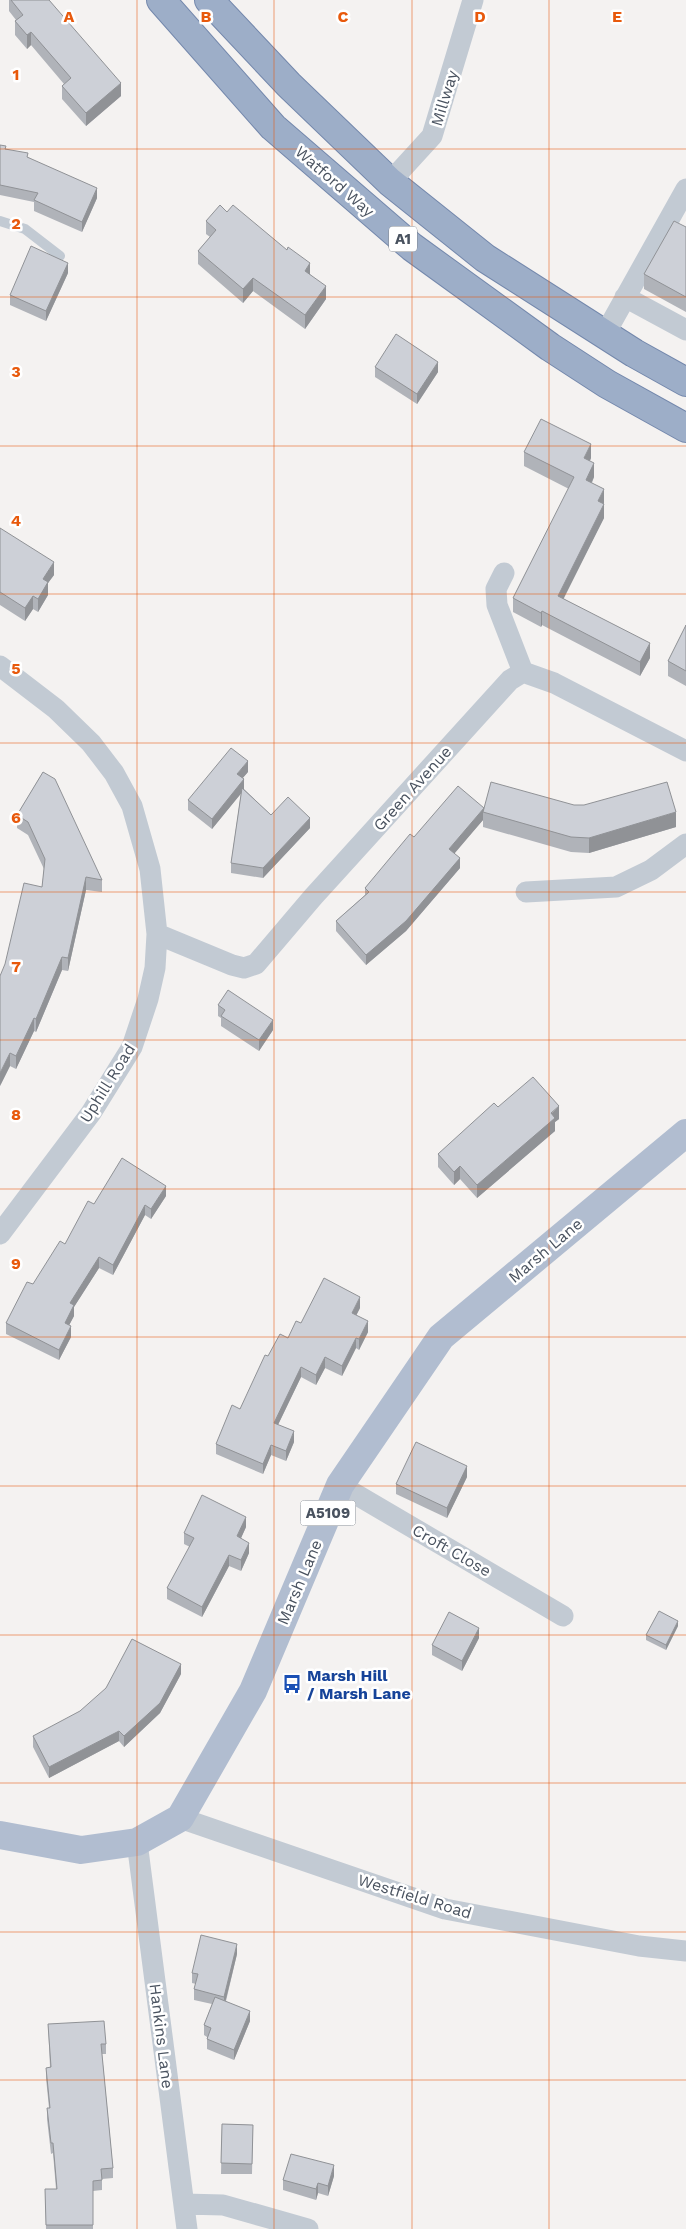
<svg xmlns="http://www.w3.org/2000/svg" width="686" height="2229" font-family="'Work Sans',sans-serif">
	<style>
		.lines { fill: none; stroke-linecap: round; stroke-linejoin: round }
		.trunk-casing { stroke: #7488ac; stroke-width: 30 }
		.service { stroke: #c2cad3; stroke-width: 10 }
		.minor { stroke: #c2cad3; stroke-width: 21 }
		.primary { stroke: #b1bdd0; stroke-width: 28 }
		.trunk { stroke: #9daec8; stroke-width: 28 }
		.wall { fill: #b0b3b9 }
		.shaded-wall { fill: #909296 }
		.building { fill: #cdd0d7; stroke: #909296 }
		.grid { fill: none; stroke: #e8590c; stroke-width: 1; stroke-opacity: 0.55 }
		.labels { text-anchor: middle; stroke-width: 5; stroke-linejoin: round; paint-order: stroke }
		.shield { fill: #fff; stroke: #80868f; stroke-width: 1 }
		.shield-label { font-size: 15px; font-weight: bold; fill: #49525f }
		.street-label { font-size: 16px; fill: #49525f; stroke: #fff }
		.transit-label { font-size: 16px; font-weight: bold; fill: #164399; stroke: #fff; text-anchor: start }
		.grid-label { font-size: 16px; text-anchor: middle; font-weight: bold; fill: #e8590c; stroke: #fff; stroke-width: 5; stroke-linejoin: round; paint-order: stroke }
	</style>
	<rect width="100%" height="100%" fill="#f4f2f1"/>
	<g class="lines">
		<!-- trunk casing -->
		<g class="trunk-casing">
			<path id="trunk" d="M 161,0 L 273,127 L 412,247 L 550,347 L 607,384 L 686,428
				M 209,0 L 289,85 L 390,182 L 485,258 L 634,353 L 686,382"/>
		</g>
		<!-- service -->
		<path class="service" d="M 0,221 L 25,229 L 60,256"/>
		<!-- minor -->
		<path class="minor" d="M 390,182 L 432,136 L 473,0
			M 625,297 L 686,330
			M 605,334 L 686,189
			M 504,573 L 496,589 L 497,605 L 523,672
			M 0,666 L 56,709 L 91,743 L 114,773 L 132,806 L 150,869 L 157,934 L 155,968 L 148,999 L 132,1047 L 91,1113 L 0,1234
			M 526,892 L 616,887 L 651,870 L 686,844
			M 157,934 L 232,965 L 244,968 L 256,964 L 313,897 L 510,680 L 523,672 L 554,683 L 686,751
			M 340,1485 L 563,1616
			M 180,1818 L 445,1909 L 639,1946 L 686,1951
			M 137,1842 L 187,2229
			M 184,2204 L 223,2205 L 308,2229"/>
		<!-- primary -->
		<path class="primary" d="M 0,1835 L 81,1850 L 137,1842 L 180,1818 L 253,1691 L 340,1485 L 441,1337 L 686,1133"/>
		<!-- trunk -->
		<use href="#trunk" class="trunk"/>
	</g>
	<!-- wall -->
	<path class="wall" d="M 9,0 L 49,0 L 121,96 L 86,126 L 62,99 L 62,86 L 64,84 L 31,45 L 27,49 L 15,35 L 15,21 L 16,20 L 9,11 Z
		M 0,145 L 6,149 L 28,157 L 97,198 L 82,232 L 34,211 L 34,202 L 0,195 Z
		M 227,212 L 310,274 L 326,299 L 305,329 L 253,291 L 243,303 L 198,264 L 198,251 L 210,237 L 206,234 L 206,221 Z
		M 686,227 L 686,312 L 644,289 L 644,274 Z
		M 68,273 L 46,321 L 10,305 L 10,295 Z
		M 375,367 L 438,372 L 417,404 L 375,377 Z
		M 524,452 L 591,458 L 590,461 L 594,477 L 592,483 L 604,503 L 604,518 L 563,598 L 650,658 L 640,676 L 542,625 L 541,627 L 513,612 L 513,598 L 569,489 L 524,466 Z
		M 0,528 L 54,575 L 48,583 L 48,595 L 38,612 L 33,609 L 25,621 L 0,605 Z
		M 686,625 L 686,686 L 668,676 L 668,661 Z
		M 43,772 L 102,880 L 102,892 L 86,890 L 68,971 L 62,970 L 36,1032 L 34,1031 L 16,1069 L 10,1066 L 0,1086 L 42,887 L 44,869 L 28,835 L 17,828 L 17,815 Z
		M 248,772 L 242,778 L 244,789 L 271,815 L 310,828 L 263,878 L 231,873 L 231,863 L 241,793 L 212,829 L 188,810 L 188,800 Z
		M 574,805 L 676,827 L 589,853 L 571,852 L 483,827 L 483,820 L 454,853 L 460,868 L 406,931 L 366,965 L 336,931 L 336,921 L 365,895 L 365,888 L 414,837 L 484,808 Z
		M 218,1005 L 273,1030 L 259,1051 L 221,1026 L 221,1018 L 218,1016 Z
		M 498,1107 L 559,1119 L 555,1122 L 555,1131 L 477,1198 L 460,1179 L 454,1185 L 438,1167 L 438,1154 Z
		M 166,1196 L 151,1219 L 145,1215 L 113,1275 L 99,1268 L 74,1307 L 74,1316 L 69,1325 L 71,1337 L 59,1360 L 6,1334 L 6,1323 L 33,1284 L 65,1244 L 94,1204 Z
		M 360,1308 L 356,1315 L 368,1332 L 359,1350 L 356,1348 L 342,1376 L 325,1368 L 316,1385 L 301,1377 L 278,1425 L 294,1442 L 286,1461 L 271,1455 L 263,1474 L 216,1454 L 216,1444 L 240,1409 L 268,1356 L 288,1338 L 301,1323 Z
		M 467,1477 L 447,1518 L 396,1494 L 396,1484 Z
		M 246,1527 L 241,1538 L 249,1553 L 241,1571 L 229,1566 L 202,1617 L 167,1599 L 167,1588 L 190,1547 L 184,1544 L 184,1533 Z
		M 678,1626 L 666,1650 L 646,1640 L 646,1635 Z
		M 479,1638 L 462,1671 L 432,1655 L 432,1645 Z
		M 181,1674 L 160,1713 L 124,1747 L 119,1741 L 49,1778 L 33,1747 L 33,1736 Z
		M 237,1954 L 226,2001 L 250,2021 L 234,2060 L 207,2049 L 207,2037 L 204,2035 L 204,2025 L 212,2004 L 194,2000 L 194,1989 L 196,1984 L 192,1983 L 192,1973 Z
		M 48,2024 L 106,2044 L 106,2054 L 102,2054 L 113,2168 L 113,2178 L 102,2179 L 102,2190 L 93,2191 L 93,2229 L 46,2229 L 45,2189 L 56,2189 L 53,2153 L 51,2154 L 47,2119 L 47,2108 L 49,2108 L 46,2078 L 46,2068 L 50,2067 Z
		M 222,2124 L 253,2125 L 252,2174 L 221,2174 Z
		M 334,2176 L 328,2196 L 318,2193 L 316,2200 L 283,2190 L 283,2180 Z"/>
	<!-- shaded-wall -->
	<path class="shaded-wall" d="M 31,32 L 31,45 L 27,49 L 27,35 Z
		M 121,83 L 121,96 L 86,126 L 86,113 Z
		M 97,188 L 97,198 L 82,232 L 82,222 Z
		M 68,263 L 68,273 L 46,321 L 46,311 Z
		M 310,263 L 310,276 L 305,271 Z
		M 253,278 L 253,291 L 243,303 L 243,289 Z
		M 326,286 L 326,299 L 305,329 L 305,315 Z
		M 438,362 L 438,372 L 417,404 L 417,394 Z
		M 591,444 L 591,458 L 584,473 L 584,458 Z
		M 594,463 L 594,477 L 586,494 L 586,480 Z
		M 604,489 L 604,503 L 598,515 L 598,501 Z
		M 604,504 L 604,518 L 558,610 L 558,596 Z
		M 54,562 L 54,575 L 48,583 L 48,595 L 38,612 L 38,599 L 43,579 Z
		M 33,596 L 33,609 L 25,621 L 25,608 Z
		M 542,611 L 542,625 L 541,627 L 541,613 Z
		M 650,643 L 650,658 L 640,676 L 640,662 Z
		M 248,761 L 248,772 L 237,785 L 237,774 Z
		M 244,779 L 244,790 L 212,829 L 212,819 Z
		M 484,808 L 483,812 L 483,820 L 449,860 L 449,849 Z
		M 676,812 L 676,827 L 589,853 L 589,838 Z
		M 310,818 L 310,828 L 263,878 L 263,868 Z
		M 460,858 L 460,868 L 406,931 L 366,965 L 366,955 Z
		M 86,877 L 86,890 L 68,971 L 68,958 Z
		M 62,957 L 62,970 L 36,1032 L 36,1019 Z
		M 34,1018 L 34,1031 L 16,1069 L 16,1056 Z
		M 273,1020 L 273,1030 L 259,1051 L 259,1040 Z
		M 10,1053 L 10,1066 L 0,1086 L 0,1073 Z
		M 559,1106 L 559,1119 L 555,1122 L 555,1131 L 477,1198 L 477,1185 Z
		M 460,1166 L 460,1179 L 454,1185 L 454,1172 Z
		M 166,1186 L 166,1196 L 151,1219 L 151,1209 Z
		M 145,1205 L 145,1215 L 113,1275 L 113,1265 Z
		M 99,1257 L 99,1268 L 74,1307 L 74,1316 L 65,1333 L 65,1323 L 70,1303 Z
		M 360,1297 L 360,1308 L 352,1324 L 352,1313 Z
		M 368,1321 L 368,1332 L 359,1350 L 359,1339 Z
		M 71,1326 L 71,1337 L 59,1360 L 59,1350 Z
		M 356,1338 L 356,1348 L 342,1376 L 342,1366 Z
		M 325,1357 L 325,1368 L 316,1385 L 316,1375 Z
		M 301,1367 L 301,1377 L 274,1433 L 274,1423 Z
		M 294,1431 L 294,1442 L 286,1461 L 286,1451 Z
		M 271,1445 L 271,1455 L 263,1474 L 263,1464 Z
		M 467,1466 L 467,1477 L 447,1518 L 447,1508 Z
		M 246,1517 L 246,1527 L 237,1547 L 237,1536 Z
		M 249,1543 L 249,1553 L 241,1571 L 241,1560 Z
		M 229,1555 L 229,1566 L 202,1617 L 202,1607 Z
		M 678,1621 L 678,1626 L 666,1650 L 666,1645 Z
		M 479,1628 L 479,1638 L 462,1671 L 462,1661 Z
		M 181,1664 L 181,1674 L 160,1713 L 124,1747 L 124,1736 Z
		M 119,1731 L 119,1741 L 49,1778 L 49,1767 Z
		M 237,1944 L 237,1954 L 224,2007 L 224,1997 Z
		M 250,2011 L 250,2021 L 234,2060 L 234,2050 Z
		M 334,2165 L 334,2176 L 328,2196 L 328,2186 Z
		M 318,2183 L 318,2193 L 316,2200 L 316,2189 Z"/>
	<!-- building -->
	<path class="building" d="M 11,0 L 49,0 L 121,83 L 86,113 L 62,86 L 71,78 L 31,32 L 27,35 L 15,21 L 23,15 Z
		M 0,145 L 6,146 L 5,149 L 28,153 L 27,157 L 97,188 L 82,222 L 34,200 L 38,193 L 0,185 Z
		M 220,205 L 227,212 L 233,205 L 287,250 L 288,247 L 310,263 L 305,271 L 326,286 L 305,315 L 253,278 L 243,289 L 198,251 L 216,230 L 206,221 Z
		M 674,221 L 686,227 L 686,297 L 644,274 Z
		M 31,246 L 68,263 L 46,311 L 10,295 Z
		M 396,334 L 438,362 L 417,394 L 375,367 Z
		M 541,419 L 591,444 L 584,458 L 594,463 L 586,480 L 604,489 L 598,501 L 604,504 L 558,596 L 650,643 L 640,662 L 542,611 L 541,613 L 513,598 L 574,477 L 524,452 Z
		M 0,528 L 54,562 L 43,579 L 48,582 L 38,599 L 33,596 L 25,608 L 0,592 Z
		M 686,625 L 686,671 L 668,661 Z
		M 231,748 L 248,761 L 237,774 L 244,779 L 212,819 L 188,800 Z
		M 43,772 L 55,779 L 102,880 L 86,877 L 68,958 L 62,957 L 36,1019 L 34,1018 L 16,1056 L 10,1053 L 0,1073 L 0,976 L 5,964 L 24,883 L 42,887 L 45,859 L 28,822 L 17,815 Z
		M 491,782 L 574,805 L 584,805 L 667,782 L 676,812 L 589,838 L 571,837 L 483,812 Z
		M 458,786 L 484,808 L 449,849 L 460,858 L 406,921 L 366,955 L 336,921 L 369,892 L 365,888 L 410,834 L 414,837 Z
		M 242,788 L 271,815 L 288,797 L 310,818 L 263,868 L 231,863 Z
		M 228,990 L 273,1020 L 259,1040 L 221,1016 L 225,1010 L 218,1005 Z
		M 533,1077 L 559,1106 L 551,1113 L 555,1118 L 477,1185 L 460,1166 L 454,1172 L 438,1154 L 494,1103 L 498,1107 Z
		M 122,1158 L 166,1186 L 151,1209 L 145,1205 L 113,1265 L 99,1257 L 70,1303 L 74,1305 L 65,1323 L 71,1326 L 59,1350 L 6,1323 L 27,1282 L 33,1284 L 60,1241 L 65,1244 L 88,1201 L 94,1204 Z
		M 324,1278 L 360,1297 L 352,1313 L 368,1321 L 359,1339 L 356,1338 L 342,1366 L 325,1357 L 316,1375 L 301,1367 L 274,1423 L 294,1431 L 286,1451 L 271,1445 L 263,1464 L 216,1444 L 232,1405 L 240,1409 L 265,1355 L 268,1356 L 280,1334 L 288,1338 L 296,1321 L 301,1323 Z
		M 416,1442 L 467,1466 L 447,1508 L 396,1484 Z
		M 202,1495 L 246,1517 L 237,1536 L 249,1543 L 241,1560 L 229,1555 L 202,1607 L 167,1588 L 194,1538 L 184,1533 Z
		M 659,1611 L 678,1621 L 666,1645 L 646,1635 Z
		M 449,1612 L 479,1628 L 462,1661 L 432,1645 Z
		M 132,1639 L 181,1664 L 160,1703 L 124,1736 L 119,1731 L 49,1767 L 33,1736 L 80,1711 L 106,1688 Z
		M 201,1935 L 237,1944 L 224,1997 L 194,1989 L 198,1974 L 192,1973 Z
		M 215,1997 L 250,2011 L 234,2050 L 207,2039 L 211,2028 L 204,2025 Z
		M 104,2021 L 106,2044 L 101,2044 L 113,2168 L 101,2169 L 102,2180 L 93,2181 L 93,2225 L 46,2225 L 45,2189 L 57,2189 L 53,2143 L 51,2143 L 47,2108 L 50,2108 L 46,2068 L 51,2067 L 48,2024 Z
		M 222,2124 L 253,2125 L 252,2164 L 221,2163 Z
		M 291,2154 L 334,2165 L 328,2186 L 318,2183 L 316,2189 L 283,2180 Z"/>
	<!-- grid -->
	<path class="grid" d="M 137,0 L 137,2229M 274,0 L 274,2229M 412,0 L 412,2229M 549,0 L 549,2229M 0,149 L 686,149M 0,297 L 686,297M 0,446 L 686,446M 0,594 L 686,594M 0,743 L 686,743M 0,892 L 686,892M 0,1040 L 686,1040M 0,1189 L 686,1189M 0,1337 L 686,1337M 0,1486 L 686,1486M 0,1635 L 686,1635M 0,1783 L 686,1783M 0,1932 L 686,1932M 0,2080 L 686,2080"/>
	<!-- icons -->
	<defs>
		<g id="bus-bare" transform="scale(1.5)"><path d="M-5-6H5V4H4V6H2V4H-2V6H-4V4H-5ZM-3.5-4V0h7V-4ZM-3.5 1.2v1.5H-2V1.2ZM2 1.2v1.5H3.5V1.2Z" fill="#1a4fb4" stroke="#fff" stroke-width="2.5" paint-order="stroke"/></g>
	</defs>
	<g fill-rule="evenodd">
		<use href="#bus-bare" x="292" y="1684"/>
	</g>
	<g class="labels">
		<!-- shield labels -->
		<g class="shield">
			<rect x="389" y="226.5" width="28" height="25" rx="4"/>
			<rect x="300.5" y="1500.5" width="55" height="25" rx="4"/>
		</g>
		<g class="shield-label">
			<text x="403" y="244">A1</text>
			<text x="328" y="1518">A5109</text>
		</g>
		<!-- street labels -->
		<g class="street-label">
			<text transform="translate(444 98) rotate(-73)" y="6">Millway</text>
			<text transform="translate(335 181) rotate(41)" y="6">Watford Way</text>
			<text transform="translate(412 788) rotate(-48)" y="6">Green Avenue</text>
			<text transform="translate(107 1083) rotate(-58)" y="6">Uphill Road</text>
			<text transform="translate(545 1250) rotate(-40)" y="6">Marsh Lane</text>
			<text transform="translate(452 1550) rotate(30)" y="6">Croft Close</text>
			<text transform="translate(299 1582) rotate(-67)" y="6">Marsh Lane</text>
			<text transform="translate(415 1896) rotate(17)" y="6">Westfield Road</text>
			<text transform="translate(162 2036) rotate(83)" y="6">Hankins Lane</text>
		</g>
		<!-- transit labels -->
		<g class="transit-label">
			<text x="307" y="1681">Marsh Hill<tspan x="307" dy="18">/ Marsh Lane</tspan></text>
		</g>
	</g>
	<g class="grid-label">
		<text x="69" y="22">A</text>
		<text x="206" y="22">B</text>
		<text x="343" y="22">C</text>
		<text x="480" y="22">D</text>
		<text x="617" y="22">E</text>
		<text x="16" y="80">1</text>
		<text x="16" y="229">2</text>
		<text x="16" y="377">3</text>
		<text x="16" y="526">4</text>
		<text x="16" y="674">5</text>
		<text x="16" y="823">6</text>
		<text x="16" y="972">7</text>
		<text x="16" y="1120">8</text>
		<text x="16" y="1269">9</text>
	</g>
</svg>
